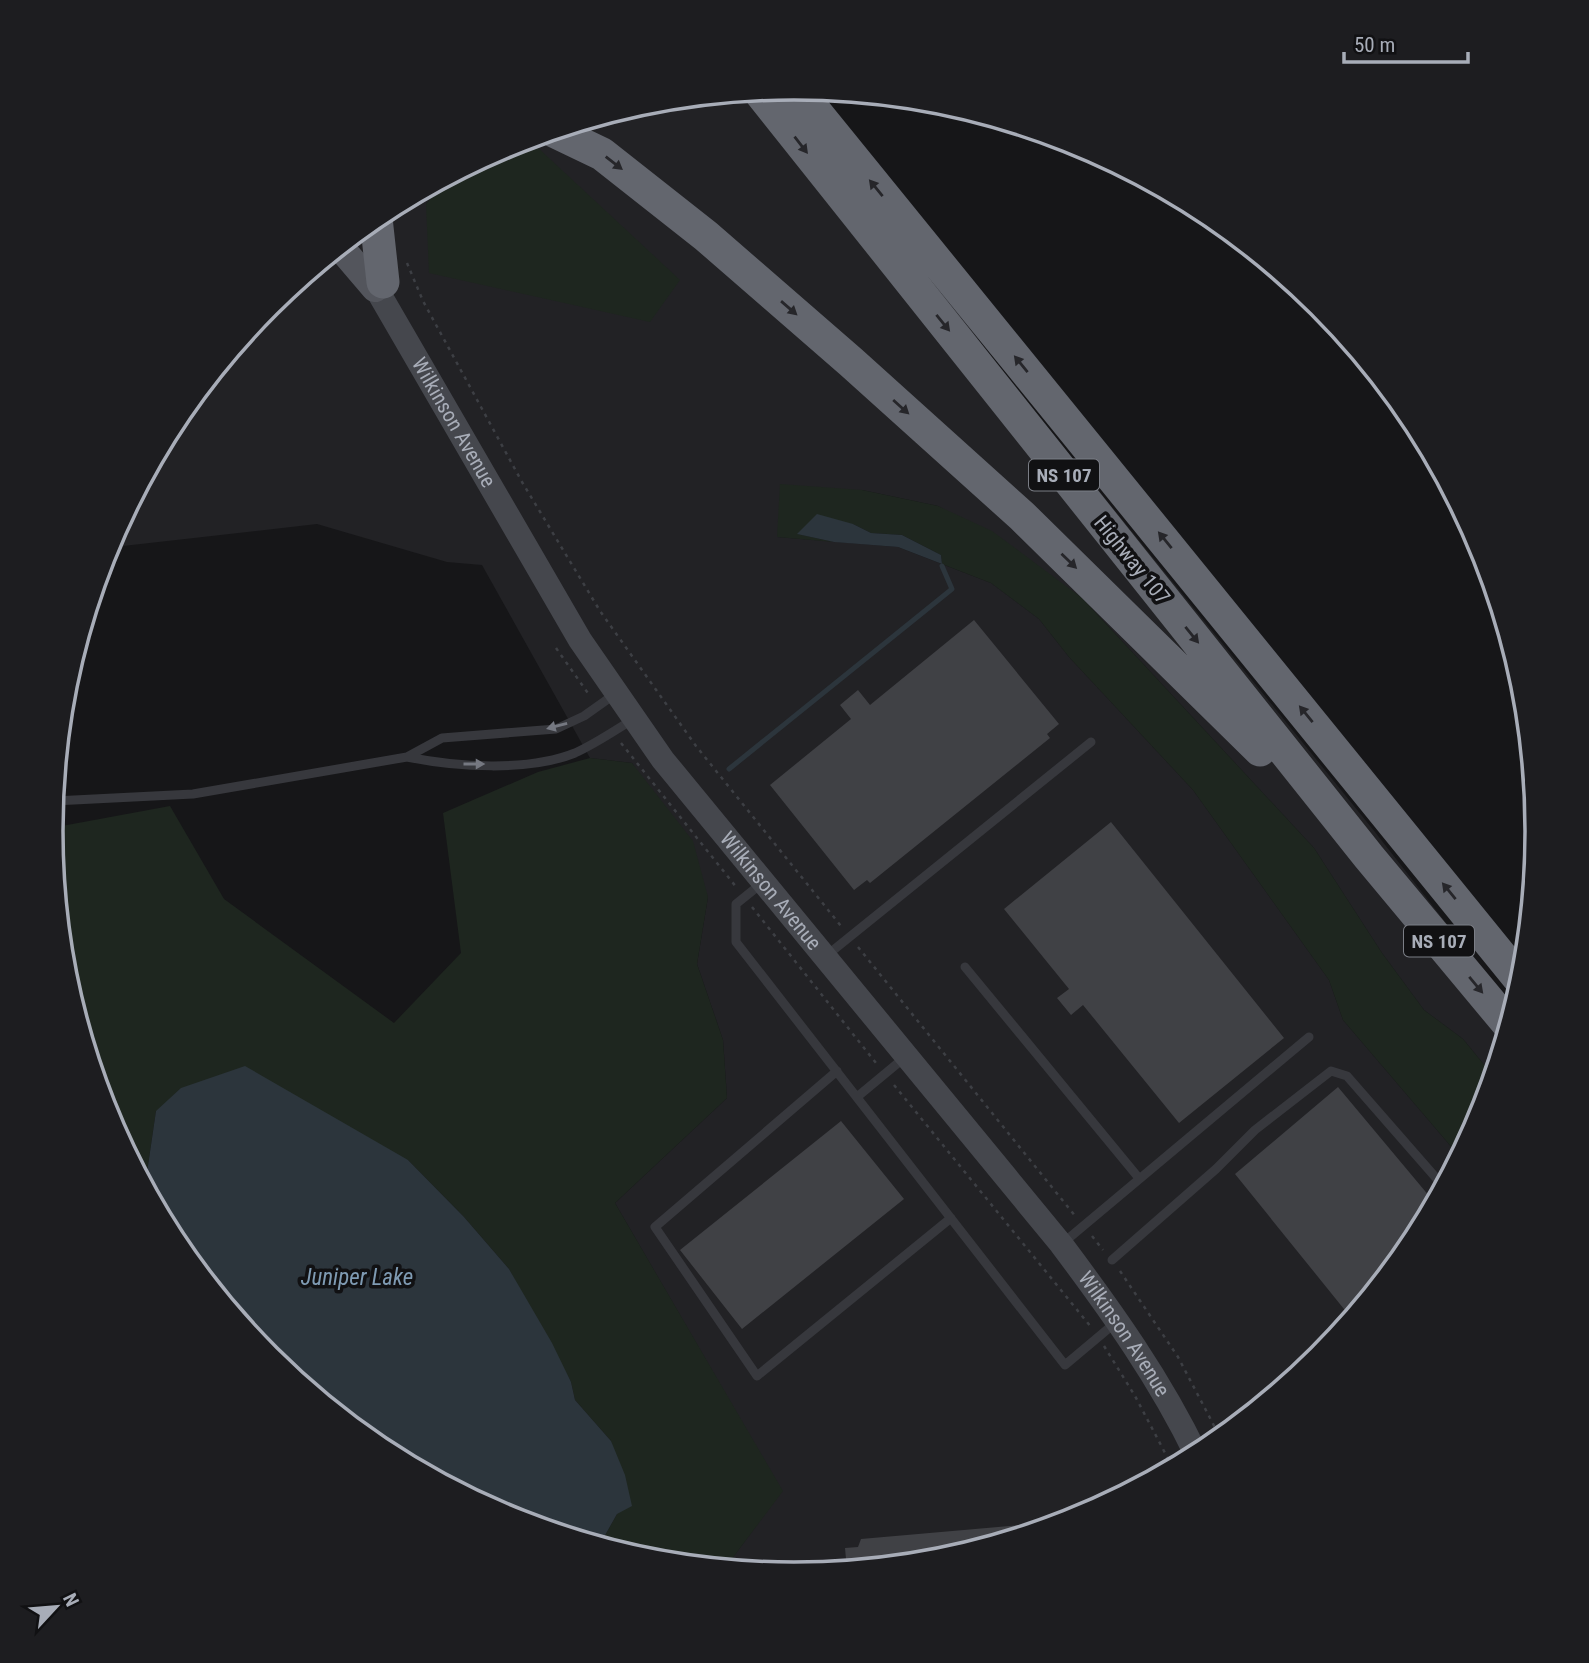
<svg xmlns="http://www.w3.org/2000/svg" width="1589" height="1663" font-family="'Roboto Condensed',sans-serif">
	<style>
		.built { fill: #222225 }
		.green { fill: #1e261f }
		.water { fill: #2c353c }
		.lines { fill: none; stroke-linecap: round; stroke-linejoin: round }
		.stream { stroke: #2c353c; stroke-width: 5 }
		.building { fill: #404145 }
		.path { stroke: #3d3f44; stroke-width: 2.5; stroke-dasharray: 3.5 5; stroke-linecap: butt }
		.lane { stroke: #37383d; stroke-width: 9 }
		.secondary { stroke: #45474d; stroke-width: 24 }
		.primary { stroke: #53555c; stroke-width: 28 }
		.highway { stroke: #63666e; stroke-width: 33 }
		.oneway { fill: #26262a }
		.oneway2 { fill: #757881 }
		.labels { text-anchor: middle; stroke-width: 7; stroke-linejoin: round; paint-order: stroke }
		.shield { fill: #111113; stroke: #7b7e86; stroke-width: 2 }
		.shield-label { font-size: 19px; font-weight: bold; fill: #a8adb8 }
		.street-label { font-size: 21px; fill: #a8adb8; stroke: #111113 }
		.water-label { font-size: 23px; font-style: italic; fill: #7f9bb3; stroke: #111113 }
		.rim { fill: none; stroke: #a8adb8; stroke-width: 3.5 }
	</style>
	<rect width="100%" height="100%" fill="#161618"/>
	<!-- built -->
	<path class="built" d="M 795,88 L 802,88 L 989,355 L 1375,832 L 1514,1010 L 1494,1077 L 1463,1039 L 1424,1010 L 1382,953 L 1314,848 L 1082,598 L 938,506 L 862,490 L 778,537 L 898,547 L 991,583 L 1039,619 L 1069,657 L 1193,790 L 1329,980 L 1343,1020 L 1460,1157 L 1413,1245 L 1320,1358 L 1207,1450 L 1079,1519 L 939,1561 L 794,1575 L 725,1568 L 782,1491 L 615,1203 L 727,1098 L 723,1040 L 697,964 L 708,897 L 632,763 L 590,758 L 482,565 L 447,562 L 317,524 L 114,547 L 106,553 L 176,418 L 269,305 L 382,213 L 448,177 L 426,204 L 535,145 L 506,146 L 510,144 L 650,102 Z"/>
	<!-- green -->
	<path class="green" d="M 535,145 L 680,280 L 650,322 L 429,273 L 426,204 L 448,177 L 506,146 Z
		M 780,484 L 862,490 L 938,506 L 992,531 L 1082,598 L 1314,848 L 1382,953 L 1424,1010 L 1463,1039 L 1494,1077 L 1481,1116 L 1460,1157 L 1343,1020 L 1329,980 L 1193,790 L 1069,657 L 1039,619 L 991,583 L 942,564 L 941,555 L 902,535 L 871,533 L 853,524 L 798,534 L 834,542 L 777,537 Z
		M 590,758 L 632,763 L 693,841 L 708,897 L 697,964 L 723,1040 L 727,1098 L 615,1203 L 783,1491 L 725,1568 L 649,1561 L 599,1546 L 617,1514 L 611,1441 L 575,1400 L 571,1382 L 509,1269 L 464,1217 L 408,1160 L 156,1111 L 145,1186 L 107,1116 L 65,976 L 51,828 L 170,806 L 224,899 L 394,1023 L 461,953 L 443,813 L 538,772 Z"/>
	<!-- water -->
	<path class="water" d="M 817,514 L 853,524 L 871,533 L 902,535 L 941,555 L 942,564 L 898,547 L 834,542 L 797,534 Z
		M 245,1066 L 408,1160 L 464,1217 L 509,1269 L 552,1343 L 571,1382 L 575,1400 L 611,1441 L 625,1475 L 632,1506 L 617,1514 L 599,1546 L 510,1518 L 381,1450 L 268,1357 L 176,1244 L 145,1186 L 156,1111 L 181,1088 Z"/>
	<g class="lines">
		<!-- stream -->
		<path class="stream" d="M 729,769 L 952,589 L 942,566"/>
	</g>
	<!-- building -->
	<path class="building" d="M 974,620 L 1059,724 L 1047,734 L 1050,738 L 870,883 L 867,880 L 854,890 L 770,785 L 851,719 L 840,705 L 858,690 L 870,705 Z
		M 1111,822 L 1284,1038 L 1179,1123 L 1083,1005 L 1071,1015 L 1057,998 L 1069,989 L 1004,909 Z
		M 1338,1087 L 1435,1203 L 1413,1245 L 1352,1319 L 1235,1174 Z
		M 841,1121 L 904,1199 L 742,1329 L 680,1250 Z
		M 1044,1523 L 1046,1529 L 939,1561 L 847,1570 L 845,1548 L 858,1547 L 861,1539 Z"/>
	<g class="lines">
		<!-- path -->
		<path class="path" d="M 401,212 L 403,201
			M 407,263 L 423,301 L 522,482 L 600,611 L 696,746 L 841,926
			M 556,648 L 590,696
			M 621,743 L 737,888
			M 752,907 L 876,1063
			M 858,947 L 1076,1217
			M 894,1085 L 1091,1327
			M 1092,1236 L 1103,1250
			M 1120,1271 L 1178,1357 L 1221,1439
			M 1104,1346 L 1135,1396 L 1173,1468"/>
		<!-- lane -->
		<path class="lane" d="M 407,757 C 456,767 528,772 575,753 C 595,744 614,731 632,720
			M 54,801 L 193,794 L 407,757 L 442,738 L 556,729 L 584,716 L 615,694
			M 762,883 L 736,904 L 736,942 L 1065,1365 L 1115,1323
			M 826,956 L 1091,742
			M 965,967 L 1138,1177
			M 837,1071 L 655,1227 L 757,1376 L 951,1218
			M 857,1097 L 904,1058
			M 1063,1243 L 1309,1037
			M 1112,1260 L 1216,1169 L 1255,1130 L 1331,1071 L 1347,1076 L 1444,1187"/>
		<!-- secondary -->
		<path class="secondary" id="s1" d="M 366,271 L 580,640 L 663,760 L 1061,1244 C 1112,1312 1160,1379 1197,1456"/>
		<!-- primary -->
		<path class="primary" d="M 340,247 L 375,288"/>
		<!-- highway -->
		<path class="highway" d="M 796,88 L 1522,982
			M 759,91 L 1369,857 L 1509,1025
			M 554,131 L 602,154 L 706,236 L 851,362 L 1022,516 L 1260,750
			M 376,218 L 383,282"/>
	</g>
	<!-- one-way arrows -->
	<defs><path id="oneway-solid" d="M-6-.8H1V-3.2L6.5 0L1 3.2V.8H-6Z" transform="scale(1.75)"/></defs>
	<g class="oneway">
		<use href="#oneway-solid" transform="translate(801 145) rotate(52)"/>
		<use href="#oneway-solid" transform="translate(614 163) rotate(38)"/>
		<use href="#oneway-solid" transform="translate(876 188) rotate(-129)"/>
		<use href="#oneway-solid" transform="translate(789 308) rotate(41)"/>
		<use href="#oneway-solid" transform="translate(943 323) rotate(51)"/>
		<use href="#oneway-solid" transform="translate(1021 364) rotate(-129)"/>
		<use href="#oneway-solid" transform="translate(901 407) rotate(42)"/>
		<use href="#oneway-solid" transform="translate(1165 540) rotate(-129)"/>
		<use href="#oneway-solid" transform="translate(1069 561) rotate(44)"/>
		<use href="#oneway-solid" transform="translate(1192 635) rotate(51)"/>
		<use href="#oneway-solid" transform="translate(1306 714) rotate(-129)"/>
		<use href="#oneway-solid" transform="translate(1449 891) rotate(-129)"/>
		<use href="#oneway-solid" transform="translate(1476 985) rotate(50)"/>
	</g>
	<g class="oneway2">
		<use href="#oneway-solid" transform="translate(557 726) rotate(165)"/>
		<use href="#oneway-solid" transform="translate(474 764)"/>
	</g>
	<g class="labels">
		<!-- shield labels -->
		<g class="shield">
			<rect x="1029" y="459.5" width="70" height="31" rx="5"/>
			<rect x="1404" y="925.5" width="70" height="31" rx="5"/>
		</g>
		<g class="shield-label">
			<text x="1064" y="482">NS 107</text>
			<text x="1439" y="948">NS 107</text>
		</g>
		<!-- street labels -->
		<g class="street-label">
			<text dy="7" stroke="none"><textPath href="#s1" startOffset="175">Wilkinson Avenue</textPath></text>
			<text transform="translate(1132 560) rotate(51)" y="7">Highway 107</text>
			<text dy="7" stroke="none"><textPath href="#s1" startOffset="742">Wilkinson Avenue</textPath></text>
			<text dy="7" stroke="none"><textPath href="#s1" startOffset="1309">Wilkinson Avenue</textPath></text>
		</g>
		<!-- water labels -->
		<g class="water-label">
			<text x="357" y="1285">Juniper Lake</text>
		</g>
	</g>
	<!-- crop -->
	<path d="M0 0H1589V1663H0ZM63 831a731 731 0 1 1 1462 0a731 731 0 1 1-1462 0Z" fill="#1d1d20" fill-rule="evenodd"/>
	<path class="rim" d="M63 831a731 731 0 1 1 1462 0a731 731 0 1 1-1462 0Z"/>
	<!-- north arrow -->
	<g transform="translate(56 1607) rotate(64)" stroke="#111113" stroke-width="5" paint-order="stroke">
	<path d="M0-5L12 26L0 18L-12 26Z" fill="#a8adb8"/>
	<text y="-10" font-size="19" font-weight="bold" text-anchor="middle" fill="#a8adb8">N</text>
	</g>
	<!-- scale -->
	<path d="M1344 52v10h124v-10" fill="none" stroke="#a8adb8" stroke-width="3.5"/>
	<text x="1354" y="52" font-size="21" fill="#a8adb8" stroke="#111113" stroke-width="5" paint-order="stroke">50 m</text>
</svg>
